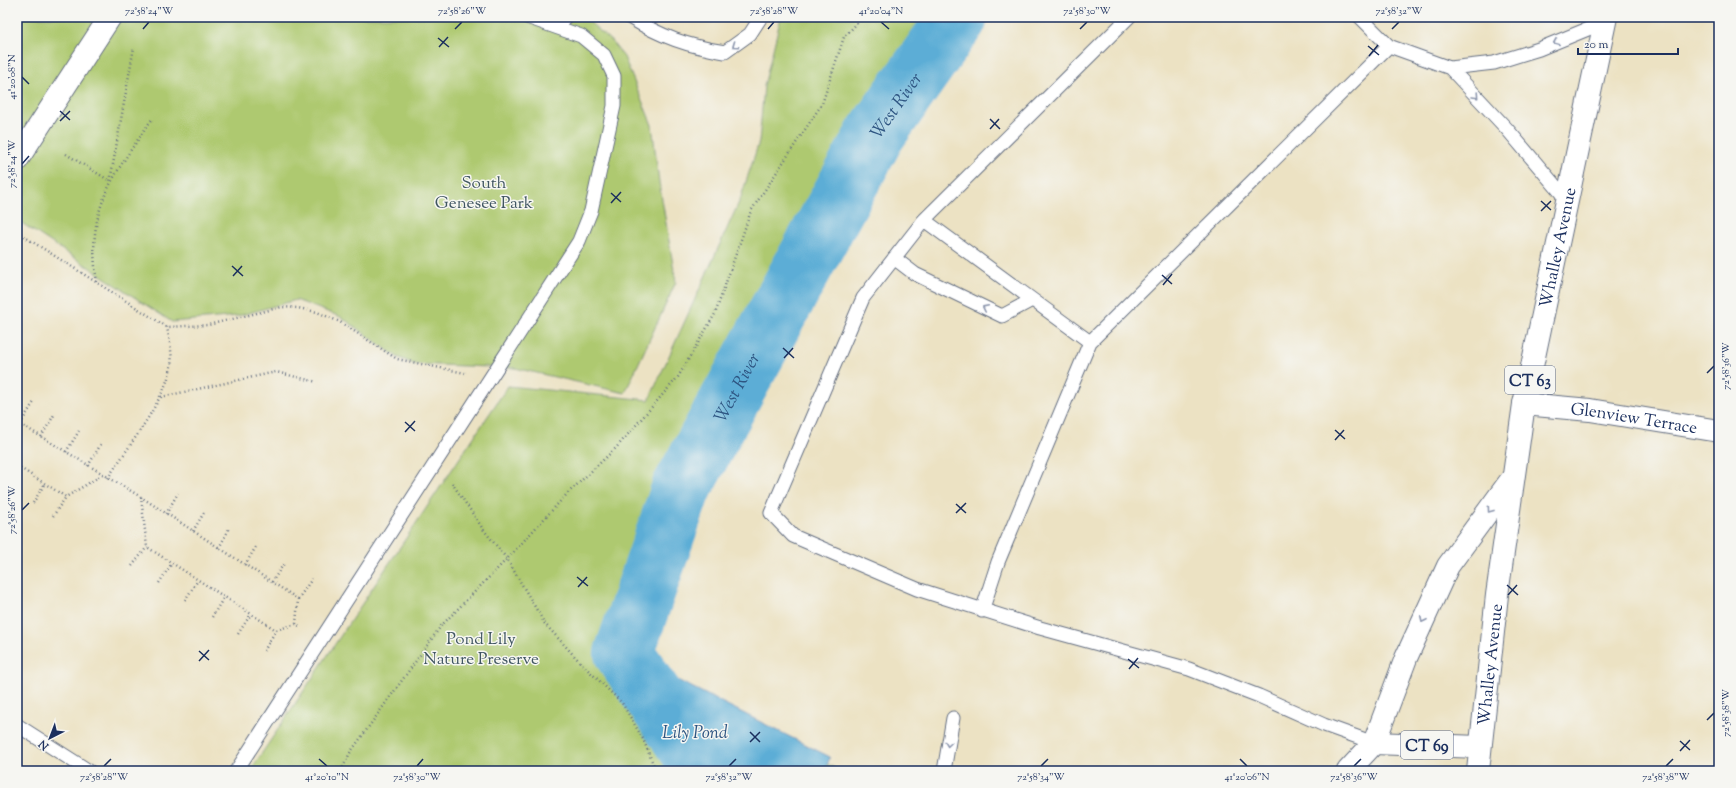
<svg xmlns="http://www.w3.org/2000/svg" width="1736" height="788" font-family="'Sorts Mill Goudy',serif">
	<style>
		.green { fill: #aec96f; stroke: #647c66 }
		.water { fill: #5badd6; stroke: #3b6e9a }
		.lines { fill: none; stroke-linecap: round; stroke-linejoin: round }
		.river { stroke: #5badd6; stroke-width: 60 }
		.lane-casing { stroke: #646e81; stroke-width: 15 }
		.street-casing { stroke: #646e81; stroke-width: 24 }
		.primary-casing { stroke: #646e81; stroke-width: 24 }
		.path { stroke: #646e81; stroke-width: 2.5; stroke-dasharray: 1 3; stroke-linecap: butt }
		.lane { stroke: #fff; stroke-width: 13 }
		.street { stroke: #fff; stroke-width: 22 }
		.primary { stroke: #fff; stroke-width: 22 }
		.oneway { stroke: #8d97ae }
		.ticks { fill: none; stroke: #1b2f5e; stroke-width: 1.5 }
		.labels { text-anchor: middle; stroke-width: 3; stroke-linejoin: round; paint-order: stroke }
		.shield { fill: #f6f6f2; stroke: #5d6b8a; stroke-width: 1 }
		.shield-label { font-size: 16px; font-weight: bold; fill: #1b2f5e }
		.park-label { font-size: 17px; fill: #405662; stroke: #f6f6f2 }
		.street-label { font-size: 17px; fill: #1b2f5e; stroke: #f6f6f2 }
		.water-label { font-size: 18px; font-style: italic; fill: #2e5582; stroke: #f6f6f2 }
		.neatline { fill: none; stroke: #1b2f5e; stroke-width: 1.5 }
		.ticks-label { font-size: 10px; text-anchor: middle; fill: #1b2f5e }
	</style>
	<rect width="100%" height="100%" fill="#f6f6f2"/>
	<filter id="ink" filterUnits="userSpaceOnUse"><feTurbulence type="fractalNoise" baseFrequency=".025" numOctaves="2"/><feDisplacementMap in="SourceGraphic" scale="8" xChannelSelector="R" yChannelSelector="G"/><feConvolveMatrix kernelMatrix="1 2 1 2 8 2 1 2 1" color-interpolation-filters="sRGB"/></filter>
	<filter id="wash" filterUnits="userSpaceOnUse"><feTurbulence type="fractalNoise" baseFrequency=".012" numOctaves="4" result="noise"/><feDisplacementMap in="SourceGraphic" scale="16" xChannelSelector="R" yChannelSelector="G"/><feGaussianBlur stdDeviation="0.9" result="paint"/><feColorMatrix in="noise" values="0 0 0 0 0 0 0 0 0 0 0 0 0 0 0 0 0 1.4 0 .05"/><feComposite in="paint" operator="in"/></filter>
	<g filter="url(#wash)">
		<rect width="100%" height="100%" fill="#ece2c3"/>
		<!-- green -->
		<path class="green" d="M 17,17 L 584,17 L 611,41 L 624,57 L 652,125 L 659,182 L 676,282 L 625,393 L 515,368 L 414,364 L 397,357 L 341,317 L 296,300 L 238,316 L 172,322 L 17,220 Z
			M 781,17 L 979,17 L 912,96 L 787,318 L 744,409 L 633,588 L 604,643 L 840,771 L 250,771 L 508,386 L 649,400 L 740,200 L 759,142 L 764,86 Z"/>
		<!-- water -->
		<path class="water" d="M 605,641 L 624,653 L 830,757 L 825,771 L 670,771 Z"/>
		<g class="lines">
			<!-- river -->
			<path class="river" id="s1" d="M 704,771 L 624,653 L 681,489 L 875,135 L 958,17"/>
		</g>
	</g>
	<g filter="url(#ink)">
		<g class="lines">
			<!-- lane casing -->
			<g class="lane-casing">
				<path id="lane" d="M 629,17 C 662,37 687,46 725,52 L 750,34 L 761,17
					M 1129,17 L 924,220 L 863,298 L 771,513 L 793,536 L 917,589 L 1040,628 L 1189,669 L 1259,696 L 1324,725 L 1374,743
					M 1360,17 L 1389,46
					M 556,27 L 565,17
					M 1450,68 L 1507,129 L 1568,201
					M 924,220 L 1090,342
					M 894,258 L 915,274 L 1002,316 L 1032,300
					M 982,611 L 998,562 L 1090,342 L 1389,46 L 1450,68 L 1494,63 L 1539,49 L 1605,22
					M 17,725 L 89,771
					M 236,771 L 579,241 L 591,211 L 614,106 L 614,76 L 604,55 L 581,36 L 527,17
					M 944,771 L 953,718"/>
			</g>
			<!-- street casing -->
			<g class="street-casing">
				<g id="street">
					<path d="M 17,160 L 110,17"/>
					<path id="s2" d="M 1524,404 L 1590,410 L 1719,431"/>
				</g>
			</g>
			<!-- primary casing -->
			<g class="primary-casing">
				<g id="primary">
					<path d="M 1374,743 L 1479,747"/>
					<path d="M 1348,771 L 1374,743 L 1406,658 L 1448,566 L 1511,480"/>
					<path id="s3" d="M 1478,771 L 1497,595 L 1524,404 L 1606,17"/>
				</g>
			</g>
			<!-- path -->
			<path class="path" d="M 66,154 L 110,181 L 134,47
				M 17,232 L 167,327 L 208,325 L 282,307 L 298,308 L 317,312 L 340,322 L 397,359 L 465,373
				M 97,282 C 85,208 113,177 152,119
				M 161,397 L 276,372 L 317,382
				M 17,422 L 141,497 L 298,599 L 296,624 L 301,627
				M 20,424 L 34,402
				M 41,437 L 54,415
				M 66,452 L 79,431
				M 17,466 L 66,497 L 102,475
				M 88,466 L 101,444
				M 108,478 C 126,450 167,397 171,366 C 173,353 169,339 167,327
				M 452,483 L 483,529 L 507,559 L 545,624 L 580,662 L 622,703 L 643,739 L 656,771
				M 141,497 L 147,547 L 276,630 L 296,624
				M 33,503 L 45,483
				M 166,514 L 178,493
				M 53,516 L 66,497
				M 193,531 L 205,511
				M 219,548 L 230,527
				M 245,565 L 257,545
				M 132,566 L 147,547
				M 272,582 L 285,562
				M 159,583 L 172,563
				M 298,599 L 312,579
				M 185,600 L 198,580
				M 212,617 L 224,597
				M 238,634 L 251,614
				M 264,651 L 276,630
				M 341,771 L 350,753 L 441,626 L 507,559 L 568,493 L 616,448 L 678,377 L 715,314 L 751,211 L 822,104 L 844,37 L 863,17"/>
			<!-- lane -->
			<use href="#lane" class="lane"/>
			<!-- street -->
			<use href="#street" class="street"/>
			<!-- primary -->
			<use href="#primary" class="primary"/>
		</g>
		<!-- one-way arrows -->
		<defs><path id="oneway-chevron" d="M-2-3.5L2.5 0L-2 3.5" fill="none" stroke-width="1.6" stroke-linecap="round" stroke-linejoin="round"/></defs>
		<g class="oneway">
			<use href="#oneway-chevron" transform="translate(1556 42) rotate(158)"/>
			<use href="#oneway-chevron" transform="translate(735 45) rotate(145)"/>
			<use href="#oneway-chevron" transform="translate(1476 96) rotate(47)"/>
			<use href="#oneway-chevron" transform="translate(985 308) rotate(-154)"/>
			<use href="#oneway-chevron" transform="translate(1490 510) rotate(126)"/>
			<use href="#oneway-chevron" transform="translate(1423 620) rotate(115)"/>
			<use href="#oneway-chevron" transform="translate(948 744) rotate(98)"/>
		</g>
	</g>
	<!-- ticks -->
	<path class="ticks" d="M 881,22 L 889,29M 143,29 L 149,22M 455,29 L 462,22M 768,29 L 774,22M 1080,29 L 1087,22M 1392,29 L 1399,22M 438,38 L 449,47M 1368,46 L 1379,55M 439,47 L 448,37M 1369,56 L 1378,45M 22,77 L 29,84M 60,111 L 70,120M 990,119 L 1000,129M 60,121 L 70,111M 990,129 L 999,119M 22,164 L 29,156M 611,193 L 621,202M 1541,201 L 1551,210M 611,203 L 621,192M 1541,211 L 1551,201M 232,266 L 243,276M 1162,275 L 1172,284M 233,276 L 242,266M 1163,285 L 1172,274M 783,348 L 794,358M 784,358 L 793,348M 1707,373 L 1714,366M 405,422 L 415,431M 1335,430 L 1345,439M 405,432 L 415,421M 1335,440 L 1344,430M 956,504 L 966,513M 22,510 L 29,503M 956,513 L 966,503M 577,577 L 588,586M 1507,585 L 1518,595M 578,587 L 587,577M 1508,595 L 1517,585M 199,651 L 209,660M 1128,659 L 1139,668M 199,661 L 209,650M 1129,669 L 1138,658M 1707,720 L 1714,713M 750,732 L 760,742M 1680,741 L 1690,750M 750,742 L 760,732M 1680,751 L 1690,740M 319,759 L 327,766M 1240,759 L 1247,766M 104,766 L 111,759M 417,766 L 423,759M 729,766 L 736,759M 1041,766 L 1048,759M 1354,766 L 1361,759M 1666,766 L 1673,759"/>
	<g class="labels">
		<!-- shield labels -->
		<g class="shield">
			<rect x="1505" y="366" width="50" height="28" rx="3"/>
			<rect x="1401" y="731" width="52" height="28" rx="3"/>
		</g>
		<g class="shield-label">
			<text x="1530" y="386">CT 63</text>
			<text x="1427" y="751">CT 69</text>
		</g>
		<!-- park labels -->
		<g class="park-label">
			<text x="484" y="188">South<tspan x="484" dy="20">Genesee Park</tspan></text>
			<text x="481" y="644">Pond Lily<tspan x="481" dy="20">Nature Preserve</tspan></text>
		</g>
		<!-- street labels -->
		<g class="street-label">
			<text dy="6" stroke="none"><textPath href="#s3" startOffset="530">Whalley Avenue</textPath></text>
			<text dy="6" stroke="none"><textPath href="#s2" startOffset="111">Glenview Terrace</textPath></text>
			<text dy="6" stroke="none"><textPath href="#s3" startOffset="107">Whalley Avenue</textPath></text>
		</g>
		<!-- water labels -->
		<g class="water-label">
			<text dy="6" stroke="none"><textPath href="#s1" startOffset="756">West River</textPath></text>
			<text dy="6" stroke="none"><textPath href="#s1" startOffset="432">West River</textPath></text>
			<text x="695" y="738">Lily Pond</text>
		</g>
	</g>
	<!-- margin -->
	<rect width="1736" height="788" fill="none" stroke="#f6f6f2" stroke-width="44"/>
	<!-- north arrow -->
	<g transform="translate(50 738) rotate(222)" stroke="#f6f6f2" stroke-width="3" paint-order="stroke">
	<path d="M0-3L7 15L0 10L-7 15Z" fill="#1b2f5e"/>
	<text y="-6" font-size="11" font-weight="bold" text-anchor="middle" fill="#1b2f5e">N</text>
	</g>
	<!-- scale -->
	<path d="M1578 48v6h100v-6" fill="none" stroke="#1b2f5e" stroke-width="2"/>
	<text x="1584" y="48" font-size="12" fill="#1b2f5e" stroke="#f6f6f2" stroke-width="3" paint-order="stroke">20 m</text>
	<rect x="22" y="22" width="1692" height="744" class="neatline"/>
	<g class="ticks-label">
		<text x="149" y="14">72°58'24"W</text>
		<text x="462" y="14">72°58'26"W</text>
		<text x="774" y="14">72°58'28"W</text>
		<text x="881" y="14">41°20'04"N</text>
		<text x="1087" y="14">72°58'30"W</text>
		<text x="1399" y="14">72°58'32"W</text>
		<text transform="translate(11 77) rotate(-90)" y="4">41°20'08"N</text>
		<text transform="translate(11 164) rotate(-90)" y="4">72°58'24"W</text>
		<text transform="translate(1725 366) rotate(-90)" y="4">72°58'36"W</text>
		<text transform="translate(11 510) rotate(-90)" y="4">72°58'26"W</text>
		<text transform="translate(1725 713) rotate(-90)" y="4">72°58'38"W</text>
		<text x="104" y="780">72°58'28"W</text>
		<text x="327" y="780">41°20'10"N</text>
		<text x="417" y="780">72°58'30"W</text>
		<text x="729" y="780">72°58'32"W</text>
		<text x="1041" y="780">72°58'34"W</text>
		<text x="1247" y="780">41°20'06"N</text>
		<text x="1354" y="780">72°58'36"W</text>
		<text x="1666" y="780">72°58'38"W</text>
	</g>
</svg>
